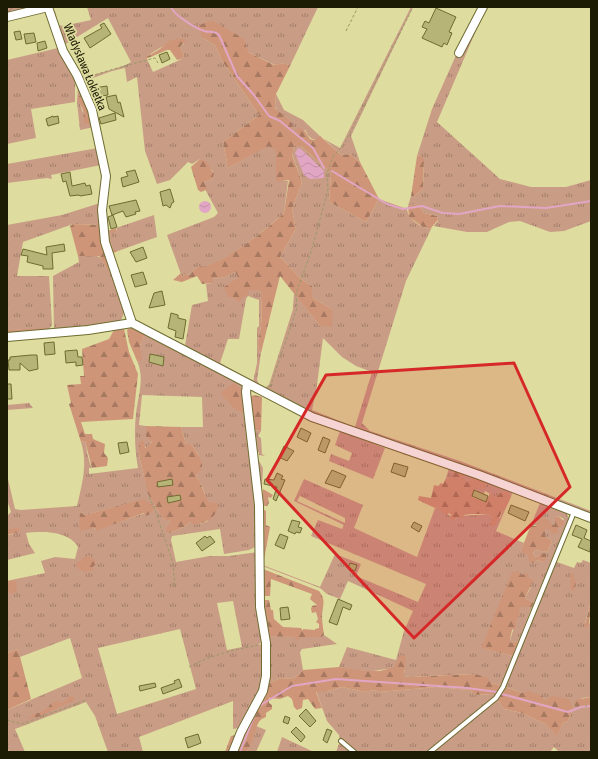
<svg xmlns="http://www.w3.org/2000/svg" width="598" height="759" font-family="'Asap Condensed',sans-serif">
	<style>
		.grass { fill: url(#grass-tufts); fill-rule: evenodd }
		.forest { fill: url(#forest-firs) }
		.garden { fill: url(#garden-furrows) }
		.water { fill: url(#water-waves) }
		.lines { fill: none; stroke-linecap: round; stroke-linejoin: round }
		.stream { stroke: #e2a6c5; stroke-width: 2 }
		.building { fill: #b6b477; stroke: #6f6c30 }
		.lane-casing { stroke: #6f6c31; stroke-width: 6 }
		.street-casing { stroke: #6f6c31; stroke-width: 10 }
		.path { stroke: #9a9968; stroke-width: 1; stroke-dasharray: 3 2; stroke-linecap: butt }
		.lane { stroke: #fff; stroke-width: 4 }
		.street { stroke: #fff; stroke-width: 8 }
		.marked { fill: #d62828; fill-opacity: 0.2; stroke: #d62828; stroke-width: 3; stroke-linejoin: round }
		.labels { text-anchor: middle; stroke-width: 3.5; stroke-linejoin: round; paint-order: stroke }
		.street-label { font-size: 12px; fill: #1c1b03; stroke: #dedc9e }
	</style>
	<defs>
		<pattern id="grass-tufts" width="24" height="20" patternUnits="userSpaceOnUse"><rect width="24" height="20" fill="#c99c86"/><path d="M3 7l-1-3M5 7V3M7 7l1-3M15 17l-1-3M17 17v-4M19 17l1-3" fill="none" stroke="#a27e6b"/></pattern>
		<pattern id="forest-firs" width="22" height="20" patternUnits="userSpaceOnUse"><rect width="22" height="20" fill="#cf9579"/><path d="M5 1l3.5 6h-7zM16 11l3.5 6h-7z" fill="#a77961"/></pattern>
		<pattern id="garden-furrows" width="10" height="10" patternUnits="userSpaceOnUse"><rect width="10" height="10" fill="#c99c86"/><path d="M-1 1l2-2M0 10L10 0M9 11l2-2" fill="none" stroke="#a27e6b"/></pattern>
		<pattern id="water-waves" width="16" height="10" patternUnits="userSpaceOnUse"><rect width="16" height="10" fill="#e2a6c5"/><path d="M0 5q4-4 8 0t8 0" fill="none" stroke="#c18ea8"/></pattern>
	</defs>
	<rect width="100%" height="100%" fill="#dedc9e"/>
	<!-- grass -->
	<path class="grass" d="M 87,7 L 318,7 L 290,66 L 285,63 L 275,65 L 248,52 L 203,38 L 215,45 L 222,61 L 259,115 L 223,142 L 228,168 L 268,145 L 277,150 L 276,181 L 288,181 L 284,213 C 261,233 233,257 204,268 L 200,266 L 194,269 L 190,275 L 185,274 L 182,277 L 167,235 L 214,217 L 218,213 L 206,191 L 204,182 L 212,179 L 213,171 L 200,159 L 192,164 L 188,162 L 170,180 L 157,184 L 145,151 L 137,77 L 127,82 L 125,68 L 112,71 L 82,82 L 80,79 C 93,74 121,69 131,62 L 108,18 L 64,45 L 52,11 L 55,11 L 58,25 L 63,26 L 91,20 ZM 180,38 L 184,44 L 180,47 L 184,55 L 182,59 L 153,72 L 146,57 C 157,49 168,43 180,38 Z
		M 411,7 L 413,7 L 351,136 L 360,162 L 350,154 L 341,155 L 324,139 L 340,148 Z
		M 486,7 L 437,122 L 500,179 L 531,187 L 566,187 L 591,180 L 591,221 L 564,231 L 550,232 L 520,221 L 509,222 L 487,232 L 467,232 L 434,226 L 438,221 L 437,216 L 424,213 L 421,208 L 416,204 L 408,206 L 411,196 L 414,196 L 423,189 L 424,164 L 420,155 L 417,156 L 432,109 L 457,53 Z
		M 58,48 L 75,81 L 75,102 L 31,109 L 36,138 L 7,144 L 7,60 Z
		M 78,86 L 85,98 L 78,97 L 83,113 L 83,121 L 92,124 L 94,127 L 80,130 L 77,102 Z
		M 276,94 L 284,110 L 303,120 L 322,138 C 312,141 310,139 305,130 L 293,132 L 275,107 Z
		M 294,146 L 301,146 L 331,173 L 329,202 L 366,222 L 379,199 L 407,209 C 408,219 420,227 430,229 L 432,227 L 406,281 L 362,423 L 370,431 L 460,461 L 591,511 L 591,515 L 310,413 L 253,382 L 257,363 L 257,328 L 259,326 L 259,300 L 248,296 L 246,299 L 239,339 L 228,339 L 220,363 L 240,374 L 238,376 L 184,348 L 183,345 L 185,346 L 192,305 L 208,301 L 206,284 L 213,283 L 213,279 L 225,277 L 235,272 C 241,284 248,290 261,291 C 261,302 262,315 261,326 C 260,335 255,345 261,353 L 257,380 L 259,384 L 265,388 L 269,385 L 293,309 L 294,293 L 320,326 L 333,310 L 312,297 L 312,286 L 301,279 L 280,257 L 296,229 L 292,209 L 302,182 L 292,154 ZM 323,338 L 342,357 L 356,366 L 372,372 L 355,427 L 312,410 L 317,385 Z
		M 98,148 L 101,165 L 51,175 L 52,179 L 47,178 L 7,183 L 7,164 Z
		M 100,203 L 100,225 L 73,224 L 23,242 L 17,276 L 49,276 L 52,325 L 49,329 L 7,330 L 7,225 L 62,215 Z
		M 154,215 L 157,237 L 118,251 L 117,250 L 113,250 L 110,239 L 111,233 L 117,230 L 116,228 Z
		M 94,255 C 102,257 104,262 107,270 L 110,270 L 124,313 L 120,323 L 54,331 L 53,276 L 79,262 L 78,256 Z
		M 145,333 L 243,385 L 257,490 L 257,546 L 249,550 L 224,554 L 220,529 L 172,536 L 171,540 L 176,562 L 210,556 L 229,556 L 257,552 L 263,641 L 258,645 L 262,644 C 267,685 259,694 239,728 L 233,729 L 233,701 L 139,737 L 143,752 L 108,752 L 95,716 L 86,702 L 15,729 L 25,752 L 9,752 L 7,746 L 7,710 L 82,678 L 70,638 L 20,657 L 18,649 L 7,653 L 7,592 L 10,592 L 16,582 L 11,580 L 45,573 L 41,561 L 55,557 L 75,559 L 78,547 C 69,531 42,531 26,533 L 29,544 L 35,553 L 7,560 L 7,535 L 14,534 L 7,530 L 7,516 L 11,512 L 7,500 L 7,475 L 15,509 L 21,510 L 77,506 C 82,484 88,464 81,442 L 85,441 C 87,450 88,460 92,468 L 89,468 L 89,474 L 138,468 C 135,450 134,432 136,414 C 138,396 145,378 137,361 L 140,362 L 140,346 ZM 142,395 L 202,397 L 203,427 L 181,427 L 186,444 L 191,444 L 198,454 L 202,466 L 196,476 C 206,490 208,504 208,521 L 200,524 L 190,522 L 186,526 L 170,533 L 167,532 L 170,524 L 169,519 L 165,520 C 150,502 144,478 139,455 L 140,450 L 144,446 L 147,448 L 152,441 L 146,437 L 146,426 L 139,425 ZM 112,508 L 154,510 L 96,530 L 81,512 L 85,515 ZM 233,601 L 242,647 L 227,650 L 217,603 ZM 180,629 L 196,689 L 117,714 L 98,648 Z
		M 29,403 L 33,408 L 7,410 L 7,405 Z
		M 254,430 L 261,431 L 258,436 L 261,438 L 262,454 L 265,456 L 259,455 L 259,452 L 257,453 Z
		M 340,431 L 385,448 L 373,479 L 329,461 L 331,454 L 349,461 L 352,453 L 335,445 Z
		M 404,451 L 517,492 L 516,494 L 512,493 L 511,497 L 507,492 L 501,492 L 496,497 L 485,491 L 484,494 L 474,490 L 480,481 C 472,479 471,483 465,482 C 458,481 453,477 446,478 L 449,468 L 403,454 Z
		M 259,461 L 263,468 L 261,503 L 258,462 Z
		M 304,479 L 363,505 L 354,528 L 417,557 L 435,508 L 438,506 L 455,520 L 457,517 C 468,514 478,516 488,514 L 492,517 L 500,518 L 503,510 L 505,510 L 496,531 L 524,543 L 521,550 L 536,560 L 543,562 L 539,555 L 536,557 L 533,554 L 535,550 L 547,552 L 552,541 L 545,536 L 545,529 L 557,528 L 564,519 L 558,516 L 555,517 L 555,525 L 531,525 L 540,503 L 520,496 L 521,493 L 566,511 L 569,520 L 534,603 L 525,598 L 532,585 L 482,648 L 513,656 L 501,685 L 491,683 L 474,674 L 403,677 L 405,670 C 391,666 382,671 368,671 C 358,671 349,669 339,667 L 347,647 L 396,660 L 404,631 L 413,611 L 348,581 L 340,599 L 327,594 L 320,588 L 260,565 L 260,564 L 320,587 L 335,554 L 361,564 L 356,576 L 418,602 L 426,584 L 311,536 L 318,520 L 342,529 L 344,525 L 294,501 ZM 300,496 L 345,518 L 345,523 L 297,501 Z
		M 583,560 L 591,563 L 591,601 L 585,623 L 589,625 L 591,619 L 591,697 L 582,698 L 576,707 L 589,705 L 591,711 L 591,752 L 559,752 L 554,747 L 550,752 L 431,752 L 497,699 L 504,709 L 522,713 L 545,724 L 557,735 L 563,723 L 568,721 L 573,708 L 544,701 L 505,687 L 554,561 L 574,568 L 577,562 L 581,563 Z
		M 523,606 L 532,607 L 518,643 L 514,641 L 511,643 L 510,641 C 513,630 517,618 520,607 Z
		M 324,635 L 337,644 L 302,649 L 300,652 L 303,670 L 293,679 L 281,678 L 267,684 L 267,636 L 322,637 Z
		M 342,687 L 365,692 L 374,690 L 379,692 L 436,687 L 470,690 L 475,695 L 497,694 L 490,702 L 427,752 L 356,752 L 339,737 L 339,735 L 327,721 L 316,691 L 328,691 Z
		M 256,726 L 266,730 L 256,752 L 247,752 L 254,736 Z
		M 282,737 L 314,752 L 277,752 Z
		M 340,741 L 351,752 L 336,752 Z"/>
	<!-- forest -->
	<path class="forest" d="M 212,20 L 244,39 L 248,52 L 274,65 L 285,63 L 290,66 L 276,94 L 275,108 L 292,123 L 293,132 L 299,128 L 304,130 L 310,139 L 314,140 L 320,136 L 341,155 L 350,154 L 360,162 L 379,199 L 366,222 L 329,202 L 331,173 L 301,146 L 294,146 L 292,155 L 302,182 L 292,209 L 296,229 L 280,257 L 301,279 L 312,286 L 312,297 L 333,310 L 332,327 L 320,326 L 280,276 L 261,353 C 255,345 260,335 261,326 C 262,315 261,302 261,291 L 249,290 L 248,294 L 238,302 L 233,297 L 228,297 L 224,287 L 238,278 L 235,272 L 225,277 L 213,279 L 213,283 L 202,284 L 197,276 L 182,282 L 173,280 L 181,273 L 182,277 L 185,274 L 190,275 L 194,269 L 200,266 L 204,267 C 231,258 262,233 284,213 L 289,180 L 276,182 L 276,150 L 268,146 L 228,168 L 223,142 L 259,115 L 222,61 L 215,45 L 203,38 L 197,26 Z
		M 179,38 L 184,39 L 186,41 L 180,47 L 184,55 L 182,59 L 177,60 L 170,50 L 167,50 L 146,59 L 146,57 L 160,49 L 169,41 Z
		M 80,95 L 85,98 L 92,124 L 84,124 C 82,120 84,115 83,110 C 81,105 78,102 78,97 Z
		M 420,155 L 424,159 L 423,189 L 414,196 L 411,196 L 417,156 Z
		M 200,159 L 206,161 L 214,174 L 212,179 L 204,182 L 207,188 L 206,190 L 201,192 L 198,190 L 191,167 Z
		M 416,204 L 421,208 L 424,213 L 437,216 L 438,220 L 430,229 L 423,227 L 409,217 L 408,206 Z
		M 73,224 L 100,225 L 109,270 L 107,270 L 104,263 L 99,256 L 78,256 L 70,226 Z
		M 116,228 L 116,232 L 111,233 L 110,239 L 113,250 L 117,250 L 118,251 L 111,254 L 105,232 Z
		M 47,328 L 49,329 L 7,334 L 7,330 Z
		M 130,328 L 145,333 L 140,346 L 142,359 L 140,362 L 137,361 L 129,342 L 127,330 Z
		M 124,329 L 129,352 L 138,374 L 133,419 L 81,422 L 85,434 L 92,434 L 93,439 L 105,444 L 104,453 L 108,458 L 107,466 L 92,468 L 85,441 L 81,442 L 69,404 L 71,403 L 67,385 L 81,384 L 80,376 L 84,376 L 82,349 L 109,339 L 114,330 Z
		M 234,383 L 242,389 L 246,412 C 233,413 231,402 222,396 L 221,392 Z
		M 254,395 L 262,397 L 261,431 L 254,430 L 250,397 Z
		M 146,426 L 181,427 L 186,444 L 191,444 C 195,449 201,458 202,464 C 203,468 198,473 196,476 L 200,482 L 208,502 L 218,503 C 218,517 207,523 194,525 L 190,522 L 186,526 L 170,533 L 166,532 L 167,526 L 170,524 L 169,520 L 165,520 L 160,514 L 148,494 L 139,455 L 139,443 L 141,441 L 144,441 L 145,448 L 152,442 L 146,437 Z
		M 454,471 L 462,473 L 466,482 L 474,479 L 486,481 L 486,487 L 482,489 L 475,489 L 472,497 L 486,502 L 490,493 L 496,497 L 501,492 L 508,492 L 511,497 L 505,510 L 503,510 L 496,524 L 493,527 L 490,524 L 492,517 L 488,514 C 480,515 472,513 464,515 L 462,519 L 457,517 L 455,520 L 450,519 L 451,515 L 449,513 L 447,515 L 438,509 L 439,506 L 435,508 L 418,500 L 419,496 L 431,498 L 434,485 L 438,486 L 441,483 L 443,484 L 446,478 L 451,477 Z
		M 263,489 L 273,495 L 271,498 L 268,497 L 269,503 L 267,506 L 264,506 L 261,503 Z
		M 144,499 L 153,506 L 154,510 L 147,516 L 144,513 L 96,531 L 95,528 L 80,531 L 79,526 L 80,512 L 85,515 Z
		M 263,509 L 266,511 L 266,525 L 270,527 L 263,565 L 260,511 Z
		M 540,516 L 548,520 L 553,525 L 555,525 L 555,517 L 558,516 L 564,521 L 563,526 L 558,528 L 558,533 L 552,534 L 550,530 L 545,529 L 545,536 L 552,541 L 547,552 L 535,550 L 533,554 L 536,557 L 542,553 L 546,554 L 546,559 L 543,562 L 536,560 L 533,563 L 529,562 L 528,555 L 524,554 L 521,550 L 531,525 L 536,526 L 537,518 Z
		M 19,528 L 20,532 L 7,535 L 8,529 Z
		M 89,555 L 95,560 L 96,565 L 93,566 L 94,570 L 86,572 L 78,569 L 76,565 L 77,561 L 81,562 L 82,558 Z
		M 263,569 L 319,591 C 326,599 323,605 322,615 C 322,621 323,628 324,635 L 322,637 L 300,637 L 296,642 L 295,637 L 267,636 L 264,600 L 269,600 L 271,610 L 273,610 L 274,619 L 283,627 L 301,628 L 303,631 L 303,629 L 315,630 L 315,629 L 319,628 L 319,624 L 316,622 L 318,619 L 316,612 L 312,613 L 311,609 L 312,606 L 317,605 L 310,599 L 312,594 L 271,579 L 270,596 L 263,596 Z
		M 518,571 L 521,575 L 528,573 L 528,576 L 533,581 L 525,598 L 534,603 L 532,607 L 520,607 L 519,616 L 516,621 L 516,627 L 512,630 L 510,640 L 511,643 L 514,641 L 518,643 L 513,656 L 481,648 L 512,572 Z
		M 573,573 L 576,584 L 574,591 L 571,590 L 570,574 Z
		M 11,580 L 16,581 L 17,591 L 12,594 L 7,592 L 7,581 Z
		M 591,601 L 589,626 L 584,628 Z
		M 18,649 L 31,699 L 7,710 L 7,653 Z
		M 400,655 L 406,656 L 404,677 L 474,674 L 487,677 L 491,683 L 501,685 L 497,694 L 475,695 L 470,690 L 436,687 L 379,692 L 374,690 L 365,692 L 342,687 L 328,691 L 316,692 L 322,708 L 315,709 L 308,699 L 303,700 L 302,708 L 297,710 L 294,707 L 292,699 L 288,696 L 280,699 L 269,698 L 269,703 L 272,705 L 272,709 L 266,713 L 266,717 C 256,720 257,729 254,736 C 253,742 249,747 247,752 L 235,752 L 267,684 L 281,678 L 293,679 L 303,670 L 339,667 L 366,671 L 380,671 L 394,667 Z
		M 505,687 L 522,693 L 529,691 L 542,696 L 544,701 L 552,696 L 569,699 L 573,708 L 568,721 L 563,723 L 557,736 L 545,724 L 522,713 L 504,709 L 497,699 Z
		M 70,696 L 74,697 L 75,700 L 38,717 L 28,719 C 31,714 36,714 41,712 C 46,709 51,704 57,700 L 62,703 Z
		M 591,697 L 591,711 L 589,705 L 576,707 L 574,705 L 575,700 Z
		M 235,735 L 236,736 L 231,752 L 225,752 L 231,736 Z"/>
	<!-- garden -->
	<path class="garden" d="M 7,7 L 37,7 L 7,14 Z"/>
	<!-- water -->
	<path class="water" d="M 298,148 L 301,149 L 324,171 L 324,178 L 310,179 L 304,175 L 295,153 Z
		M199 207a6 6 0 1 1 12 0a6 6 0 1 1-12 0Z"/>
	<g class="lines">
		<!-- stream -->
		<path class="stream" d="M 171,7 C 174,15 195,28 204,31 C 210,33 214,30 219,35 L 237,76 L 254,95 L 269,116 L 280,121 L 313,148 L 324,168
			M 332,171 L 387,204 L 403,209 L 422,206 L 443,213 L 459,214 L 500,206 L 546,208 L 591,201
			M 502,694 L 568,712 L 581,707 L 591,706
			M 269,700 L 292,686 L 336,679 L 467,688 L 497,692
			M 258,707 L 267,701
			M 240,752 L 255,714"/>
	</g>
	<!-- building -->
	<path class="building" d="M 436,8 L 456,17 L 449,32 L 452,33 L 447,45 L 444,43 L 442,47 L 422,38 L 427,29 L 422,27 L 425,21 L 429,23 Z
		M 104,23 L 111,34 L 90,48 L 84,38 L 102,28 L 100,25 Z
		M 20,31 L 22,39 L 16,40 L 14,32 Z
		M 34,33 L 36,42 L 26,44 L 24,34 Z
		M 45,41 L 47,48 L 38,51 L 37,43 Z
		M 167,52 L 170,59 L 162,63 L 159,55 Z
		M 107,86 L 108,95 L 95,97 L 94,88 Z
		M 116,95 L 118,103 L 120,102 L 124,117 L 109,109 L 106,97 Z
		M 115,113 L 116,120 L 101,124 L 99,118 Z
		M 53,116 L 53,117 L 58,116 L 59,123 L 48,126 L 46,119 Z
		M 135,170 L 139,182 L 123,187 L 121,178 L 128,176 L 126,172 Z
		M 70,172 L 72,186 L 85,183 L 86,186 L 90,185 L 92,194 L 80,196 L 79,195 L 70,196 L 66,181 L 63,182 L 61,174 Z
		M 170,189 L 174,202 L 172,203 L 170,208 L 166,205 L 163,206 L 160,192 Z
		M 136,200 L 140,211 L 135,212 L 136,214 L 126,217 L 123,211 L 112,215 L 109,206 Z
		M 113,215 L 117,227 L 111,229 L 108,217 Z
		M 64,244 L 65,251 L 52,253 L 53,269 L 43,269 L 43,266 L 27,262 L 28,256 L 21,255 L 23,249 L 47,255 L 46,247 Z
		M 143,247 L 147,258 L 136,262 L 130,252 Z
		M 143,272 L 147,284 L 135,287 L 131,275 Z
		M 162,291 L 165,305 L 149,308 L 154,293 Z
		M 171,313 L 178,315 L 178,318 L 186,320 L 183,339 L 175,337 L 176,331 L 168,328 Z
		M 54,342 L 55,354 L 45,355 L 44,343 Z
		M 77,350 L 78,357 L 82,357 L 83,365 L 76,366 L 76,362 L 66,363 L 65,351 Z
		M 150,354 L 164,357 L 163,366 L 149,362 Z
		M 31,355 L 37,355 L 38,369 L 29,371 L 20,363 L 20,370 L 9,370 L 8,360 L 10,360 L 10,357 Z
		M 7,384 L 11,384 L 12,399 L 7,399 Z
		M 301,428 L 311,433 L 307,442 L 297,437 Z
		M 323,437 L 330,440 L 325,453 L 318,450 Z
		M 127,442 L 129,452 L 120,454 L 118,443 Z
		M 284,446 L 294,451 L 287,461 L 279,457 Z
		M 394,463 L 408,467 L 405,477 L 391,472 Z
		M 332,470 L 346,476 L 340,488 L 325,483 Z
		M 277,473 L 283,476 L 281,479 L 285,480 L 276,501 L 273,499 L 277,487 L 264,484 L 265,479 L 274,480 Z
		M 172,479 L 173,485 L 158,487 L 157,482 Z
		M 474,490 L 488,496 L 486,502 L 472,496 Z
		M 180,495 L 181,500 L 168,503 L 167,497 Z
		M 511,505 L 529,512 L 525,521 L 508,513 Z
		M 292,520 L 300,522 L 298,527 L 302,528 L 300,533 L 296,532 L 295,534 L 288,531 Z
		M 414,522 L 422,526 L 419,532 L 411,527 Z
		M 576,525 L 587,530 L 584,538 L 591,541 L 590,552 L 578,547 L 582,539 L 572,535 Z
		M 280,534 L 288,537 L 284,549 L 275,545 Z
		M 205,536 L 207,538 L 210,536 L 215,542 L 202,551 L 196,543 Z
		M 350,563 L 357,565 L 355,571 L 348,568 Z
		M 338,599 L 352,605 L 350,610 L 343,607 L 337,625 L 329,622 Z
		M 288,607 L 290,619 L 281,620 L 280,608 Z
		M 179,679 L 182,687 L 163,694 L 161,688 L 175,683 L 174,681 Z
		M 155,683 L 156,687 L 140,691 L 139,686 Z
		M 306,709 L 316,721 L 310,727 L 299,716 Z
		M 285,716 L 290,718 L 288,724 L 283,722 Z
		M 296,727 L 304,735 L 305,737 L 301,742 L 291,732 Z
		M 327,729 L 332,731 L 327,743 L 323,740 Z
		M 198,734 L 201,743 L 188,748 L 185,738 Z"/>
	<g class="lines">
		<!-- lane casing -->
		<g class="lane-casing">
			<path id="lane" d="M 341,741 L 354,752
				M 430,752 L 496,698 L 503,687 L 574,512"/>
		</g>
		<!-- street casing -->
		<g class="street-casing">
			<path id="street" d="M 48,7 L 63,51 L 77,75 L 92,110 L 106,176 L 102,210 L 105,242 L 132,323
				M 7,17 L 48,7
				M 459,53 L 483,7
				M 7,337 L 88,330 L 132,323 L 312,417 L 479,475 L 591,518
				M 233,752 L 241,732 L 263,691 L 266,676 L 266,643 L 260,607 L 259,505 L 246,392 L 247,384"/>
		</g>
		<!-- path -->
		<path class="path" d="M 346,31 L 358,7
			M 86,78 C 108,70 132,64 155,58 L 158,63
			M 270,387 L 297,308 L 296,293 L 311,252 L 328,190 L 327,173 L 334,155 L 344,145 L 413,7
			M 149,497 L 154,507 L 173,563 L 175,588
			M 189,667 C 211,655 234,650 258,645
			M 586,707 L 586,705
			M 7,720 L 22,724 L 86,700"/>
		<!-- lane -->
		<use href="#lane" class="lane"/>
		<!-- street -->
		<use href="#street" class="street"/>
	</g>
	<!-- marked area -->
	<path class="marked" d="M 514,363 L 570,487 L 414,638 L 267,480 L 326,375 Z"/>
	<g class="labels">
		<!-- street labels -->
		<g class="street-label">
			<text transform="translate(85 67) rotate(67)" y="4">Władysława Łokietka</text>
		</g>
	</g>
	<!-- border -->
	<rect width="598" height="759" fill="none" stroke="#1c1b03" stroke-width="16"/>
</svg>
